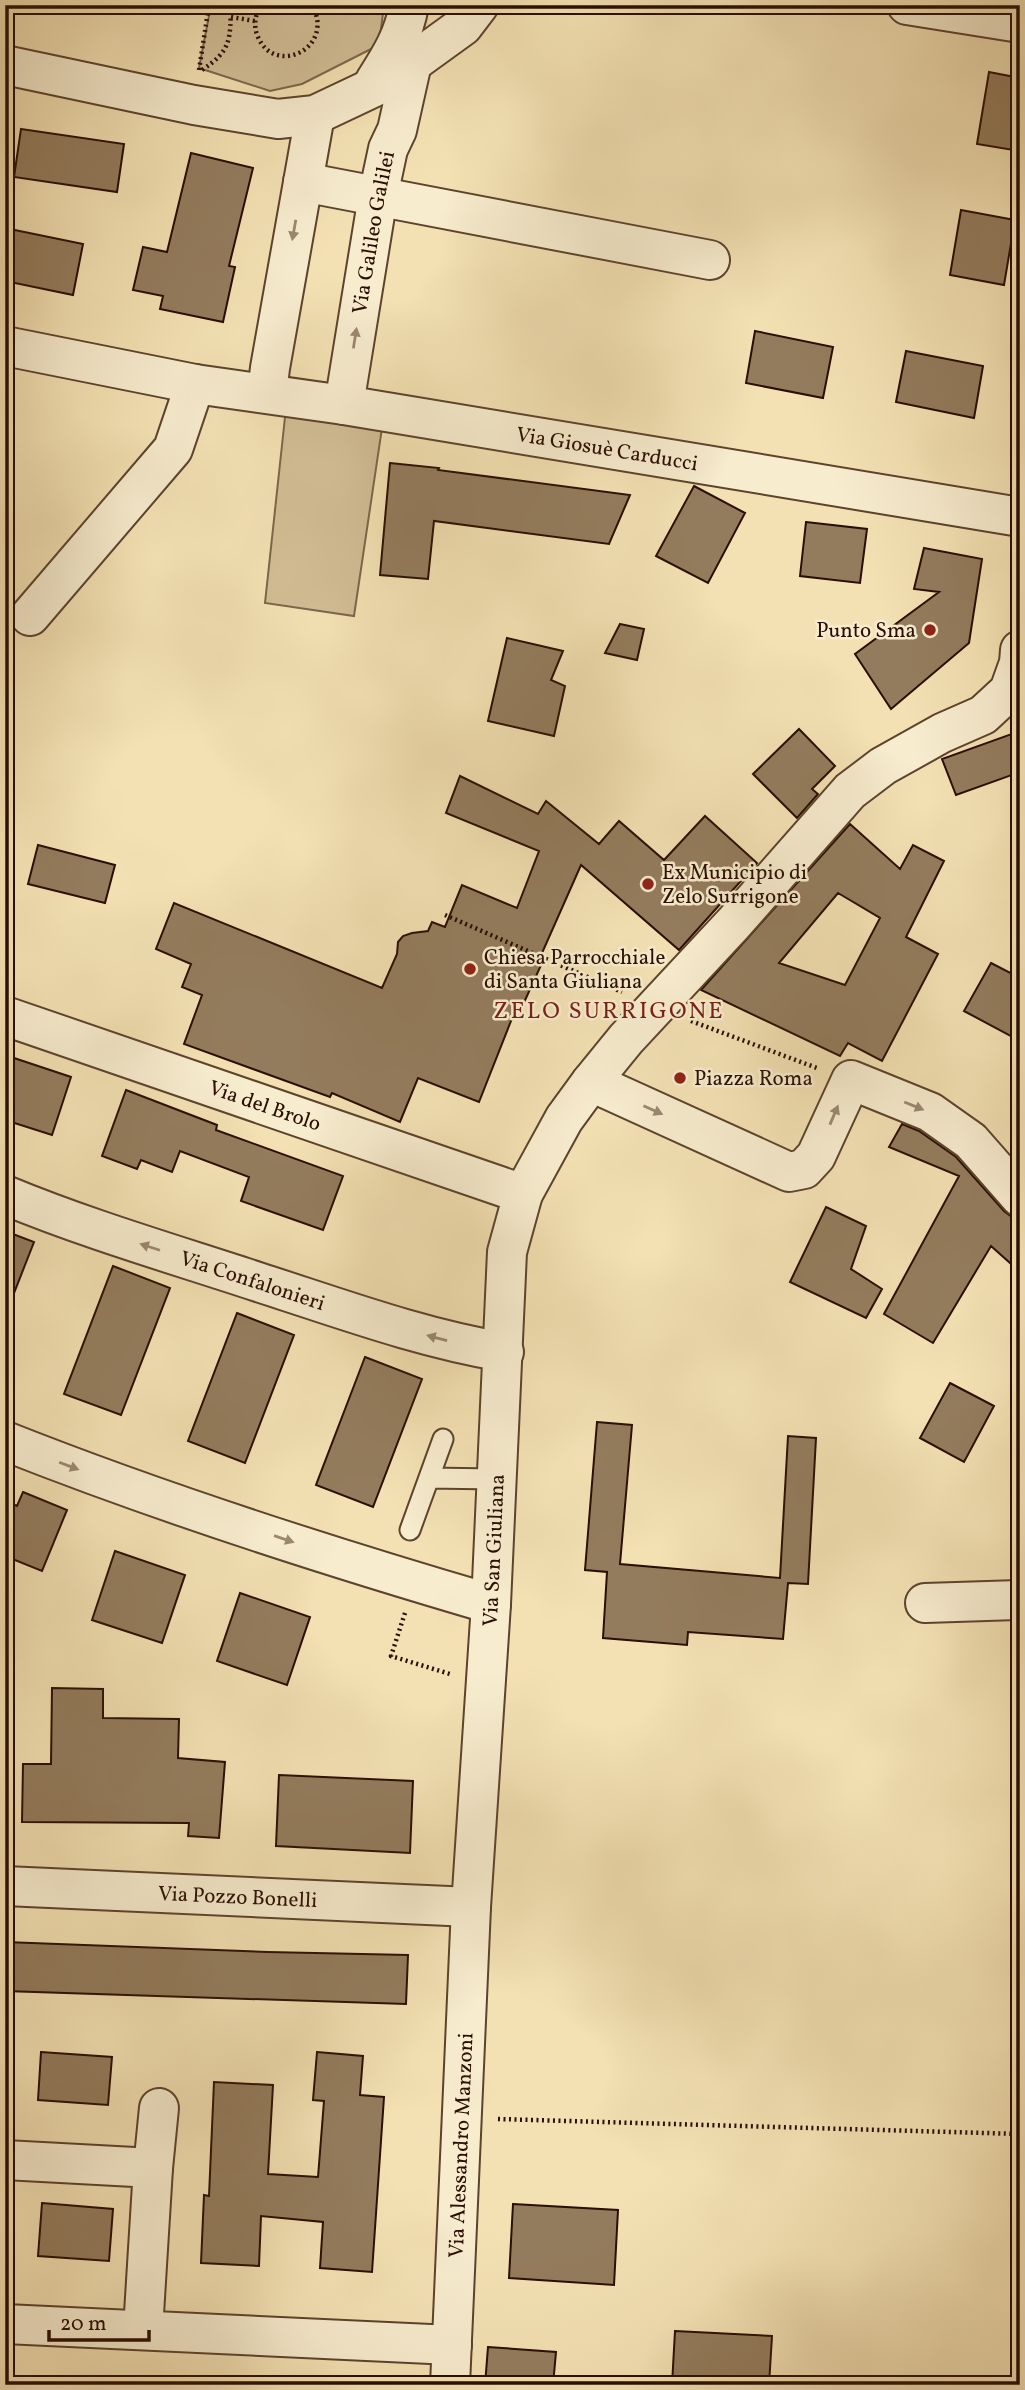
<svg xmlns="http://www.w3.org/2000/svg" width="1025" height="2390" font-family="Vollkorn,serif">
	<style>
		.green { fill: #d1bd95; stroke: #7e664a; stroke-width: 2 }
		.building { fill: #937c5d; stroke: #2a0e00; stroke-width: 2; fill-rule: evenodd }
		.lines { fill: none; stroke-linecap: round; stroke-linejoin: round }
		.service-casing { stroke: #5c432d; stroke-width: 23 }
		.minor-casing { stroke: #5c432d; stroke-width: 42 }
		.path { stroke: #2a0e00; stroke-width: 4.5; stroke-dasharray: 2 3.5; stroke-linecap: butt }
		.service { stroke: #f7ecce; stroke-width: 19 }
		.minor { stroke: #f7ecce; stroke-width: 38 }
		.oneway { fill: #9b8871 }
		.poi-dot { fill: #8f2418; stroke: #f7ecce; stroke-width: 2.5 }
		.labels { text-anchor: middle; stroke-width: 5; stroke-linejoin: round; paint-order: stroke }
		.street-label { font-size: 21px; fill: #2a0e00; stroke: #f7ecce }
		.poi-label { font-size: 21px; fill: #2a0e00; stroke: #f7ecce; text-anchor: start }
		.quarter-label { font-size: 24px; letter-spacing: 2px; fill: #7a1f14; stroke: #f7ecce }
	</style>
	<rect width="100%" height="100%" fill="#f3e1b3"/>
	<filter id="stains"><feTurbulence type="fractalNoise" baseFrequency=".00286" numOctaves="4"/><feColorMatrix values="0 0 0 0 .2 0 0 0 0 .09 0 0 0 0 .02 0 0 0 .5 -.17"/></filter>
	<radialGradient id="worn" r=".72"><stop offset=".6" stop-color="#630" stop-opacity="0"/><stop offset="1" stop-color="#630" stop-opacity=".3"/></radialGradient>
	<!-- green -->
	<path class="green" d="M 211,5 L 384,5 L 379,45 L 302,84 L 270,91 L 199,68 Z
		M 286,408 L 382,428 L 354,616 L 265,603 Z"/>
	<!-- building -->
	<path class="building" d="M 989,72 L 1020,78 L 1020,151 L 977,144 Z
		M 21,129 L 124,144 L 117,192 L 14,177 Z
		M 191,153 L 253,168 L 229,266 L 235,267 L 223,322 L 160,309 L 163,296 L 133,290 L 143,247 L 167,252 Z
		M 961,210 L 1015,220 L 1004,285 L 950,275 Z
		M 5,228 L 83,244 L 73,295 L 5,281 Z
		M 755,331 L 833,347 L 823,398 L 746,383 Z
		M 906,351 L 983,366 L 974,418 L 896,402 Z
		M 390,463 L 439,468 L 438,470 L 630,495 L 609,544 L 434,521 L 428,579 L 380,575 Z
		M 694,486 L 745,513 L 708,583 L 656,556 Z
		M 806,522 L 867,529 L 860,583 L 800,576 Z
		M 924,548 L 982,559 L 969,643 L 891,709 L 855,654 L 939,592 L 914,589 Z
		M 620,624 L 644,629 L 637,660 L 605,653 Z
		M 507,638 L 563,651 L 551,680 L 565,686 L 554,736 L 488,721 Z
		M 799,729 L 835,766 L 812,789 L 818,794 L 797,818 L 753,774 Z
		M 1020,731 L 1020,772 L 956,795 L 942,759 Z
		M 460,776 L 538,814 L 546,801 L 599,844 L 619,821 L 664,860 L 705,816 L 757,863 L 679,950 L 581,865 L 538,962 L 542,963 L 517,1018 L 513,1016 L 479,1102 L 418,1078 L 400,1122 L 332,1093 L 330,1097 L 184,1044 L 202,995 L 182,987 L 191,964 L 156,949 L 174,903 L 382,988 L 397,954 L 398,942 L 403,936 L 412,933 L 428,931 L 432,922 L 445,927 L 462,885 L 517,908 L 539,851 L 446,813 Z
		M 850,824 L 900,869 L 913,845 L 944,861 L 906,937 L 938,954 L 882,1061 L 848,1043 L 840,1056 L 701,990 ZM 838,893 L 880,918 L 845,985 L 779,963 Z
		M 38,845 L 115,865 L 105,903 L 28,884 Z
		M 991,963 L 1020,978 L 1020,1041 L 964,1011 Z
		M 5,1055 L 71,1077 L 52,1135 L 5,1120 Z
		M 126,1090 L 217,1125 L 216,1130 L 343,1176 L 323,1230 L 241,1201 L 249,1177 L 180,1151 L 172,1172 L 141,1160 L 137,1169 L 102,1156 Z
		M 902,1124 L 919,1131 L 956,1157 L 1004,1211 L 1012,1217 L 1020,1218 L 1020,1272 L 991,1246 L 933,1343 L 884,1314 L 959,1176 L 889,1147 Z
		M 826,1207 L 866,1226 L 851,1269 L 882,1289 L 866,1318 L 790,1282 Z
		M 5,1231 L 34,1242 L 7,1311 L 5,1310 Z
		M 113,1266 L 170,1288 L 121,1415 L 64,1394 Z
		M 237,1313 L 294,1335 L 245,1463 L 188,1441 Z
		M 365,1357 L 422,1379 L 373,1507 L 316,1485 Z
		M 950,1383 L 994,1406 L 964,1462 L 920,1438 Z
		M 597,1422 L 632,1425 L 620,1564 L 780,1578 L 788,1436 L 816,1438 L 808,1584 L 788,1583 L 783,1639 L 688,1632 L 687,1645 L 603,1638 L 607,1572 L 585,1570 Z
		M 23,1492 L 67,1510 L 42,1571 L 5,1556 L 5,1501 L 17,1506 Z
		M 115,1551 L 185,1575 L 162,1643 L 92,1620 Z
		M 240,1593 L 310,1617 L 287,1685 L 217,1661 Z
		M 52,1688 L 103,1689 L 103,1718 L 179,1719 L 178,1758 L 225,1762 L 219,1838 L 188,1836 L 189,1823 L 22,1822 L 23,1764 L 51,1764 Z
		M 279,1775 L 413,1781 L 410,1853 L 276,1846 Z
		M 5,1942 L 268,1952 L 408,1955 L 406,2004 L 5,1991 Z
		M 41,2052 L 112,2057 L 108,2105 L 38,2100 Z
		M 317,2052 L 363,2056 L 360,2095 L 384,2097 L 372,2272 L 320,2268 L 323,2222 L 261,2216 L 259,2266 L 201,2263 L 204,2195 L 209,2196 L 214,2082 L 273,2085 L 268,2174 L 318,2177 L 324,2101 L 313,2100 Z
		M 42,2203 L 113,2209 L 109,2261 L 38,2256 Z
		M 513,2204 L 618,2210 L 614,2285 L 509,2278 Z
		M 675,2331 L 772,2336 L 769,2385 L 672,2385 Z
		M 488,2347 L 556,2352 L 553,2385 L 485,2385 Z"/>
	<g class="lines">
		<!-- service casing -->
		<g class="service-casing">
			<path id="service" d="M 429,1478 L 497,1479
				M 410,1530 L 443,1439"/>
		</g>
		<!-- minor casing -->
		<g class="minor-casing">
			<g id="minor">
				<path d="M 907,5 L 1020,23"/>
				<path d="M 5,65 L 194,105 L 278,119 L 315,115 L 387,81 L 463,26 L 479,5"/>
				<path d="M 375,81 C 391,56 404,35 409,5"/>
				<path d="M 303,182 L 710,260"/>
				<path id="s1" d="M 5,346 L 195,384 L 344,405 L 1020,517"/>
				<path d="M 267,393 L 270,368 L 315,115"/>
				<path id="s2" d="M 344,405 L 378,196 L 388,149 L 397,130 L 412,63"/>
				<path d="M 30,616 L 173,449 L 195,384"/>
				<path id="s3" d="M 5,1016 L 523,1194"/>
				<path d="M 591,1082 L 789,1172 L 804,1169 L 816,1156 L 851,1080 L 930,1112 L 971,1141 L 1020,1197"/>
				<path id="s4" d="M 5,1195 C 87,1229 173,1254 258,1282 C 339,1308 420,1338 504,1352"/>
				<path d="M 5,1441 C 164,1504 327,1556 491,1604"/>
				<path d="M 925,1603 L 1020,1600"/>
				<path id="s5" d="M 5,1886 L 471,1907"/>
				<path d="M 5,2160 L 153,2168 L 143,2330"/>
				<path d="M 153,2168 L 159,2108"/>
				<path d="M 5,2324 L 452,2345"/>
				<path id="s6" d="M 450,2385 L 471,1907 L 491,1604 L 507,1252 L 523,1194 L 564,1119 L 591,1082 L 626,1039 L 734,923 L 850,791 L 883,766 L 942,733 L 983,715 L 1009,691 L 1019,663 L 1020,650"/>
			</g>
		</g>
		<!-- path -->
		<path class="path" d="M 261,5 C 255,15 253,26 258,37 C 275,77 336,48 312,5
			M 231,17 L 255,21
			M 199,70 L 209,5
			M 202,70 C 232,50 230,39 231,5
			M 445,915 L 622,992
			M 691,1021 L 817,1068
			M 405,1613 L 391,1656 L 450,1674
			M 498,2119 L 1020,2134"/>
		<!-- service -->
		<use href="#service" class="service"/>
		<!-- minor -->
		<use href="#minor" class="minor"/>
	</g>
	<!-- one-way arrows -->
	<defs><path id="oneway-solid" d="M-6-.8H1V-3.2L6.5 0L1 3.2V.8H-6Z" transform="scale(1.75)"/></defs>
	<g class="oneway">
		<use href="#oneway-solid" transform="translate(294 230) rotate(100)"/>
		<use href="#oneway-solid" transform="translate(355 338) rotate(-81)"/>
		<use href="#oneway-solid" transform="translate(914 1106) rotate(22)"/>
		<use href="#oneway-solid" transform="translate(653 1110) rotate(24)"/>
		<use href="#oneway-solid" transform="translate(834 1115) rotate(-67)"/>
		<use href="#oneway-solid" transform="translate(150 1247) rotate(-162)"/>
		<use href="#oneway-solid" transform="translate(437 1338) rotate(-165)"/>
		<use href="#oneway-solid" transform="translate(69 1466) rotate(21)"/>
		<use href="#oneway-solid" transform="translate(284 1539) rotate(19)"/>
	</g>
	<!-- markers -->
	<g class="poi-dot">
		<circle cx="930" cy="630" r="7"/>
		<circle cx="648" cy="884" r="7"/>
		<circle cx="470" cy="969" r="7"/>
		<circle cx="680" cy="1078" r="7"/>
	</g>
	<g class="labels">
		<!-- street labels -->
		<g class="street-label">
			<text dy="7" stroke="none"><textPath href="#s2" startOffset="175">Via Galileo Galilei</textPath></text>
			<text dy="7" stroke="none"><textPath href="#s1" startOffset="611">Via Giosuè Carducci</textPath></text>
			<text dy="7" stroke="none"><textPath href="#s3" startOffset="275">Via del Brolo</textPath></text>
			<text dy="7" stroke="none"><textPath href="#s4" startOffset="262">Via Confalonieri</textPath></text>
			<text dy="7" stroke="none"><textPath href="#s6" startOffset="836">Via San Giuliana</textPath></text>
			<text dy="7" stroke="none"><textPath href="#s5" startOffset="233">Via Pozzo Bonelli</textPath></text>
			<text dy="7" stroke="none"><textPath href="#s6" startOffset="240">Via Alessandro Manzoni</textPath></text>
		</g>
		<!-- poi labels -->
		<g class="poi-label">
			<text x="916" y="637" text-anchor="end">Punto Sma</text>
			<text x="662" y="879">Ex Municipio di<tspan x="662" dy="24">Zelo Surrigone</tspan></text>
			<text x="484" y="964">Chiesa Parrocchiale<tspan x="484" dy="24">di Santa Giuliana</tspan></text>
			<text x="694" y="1085">Piazza Roma</text>
		</g>
		<!-- quarter labels -->
		<g class="quarter-label">
			<text x="609" y="1018">ZELO SURRIGONE</text>
		</g>
	</g>
	<!-- margin -->
	<rect width="1025" height="2390" fill="none" stroke="#f3e1b3" stroke-width="28"/>
	<rect x="7" y="7" width="1011" height="2376" fill="none" stroke="#2a0e00" stroke-width="3.5"/>
	<rect x="14" y="14" width="997" height="2362" fill="none" stroke="#2a0e00" stroke-width="2"/>
	<!-- scale -->
	<path d="M49 2330v10h100v-10" fill="none" stroke="#2a0e00" stroke-width="3.5"/>
	<text x="60" y="2330" font-size="21" fill="#2a0e00" stroke="#f7ecce" stroke-width="5" paint-order="stroke">20 m</text>
	<rect width="100%" height="100%" filter="url(#stains)"/>
	<rect width="100%" height="100%" fill="url(#worn)"/>
</svg>
